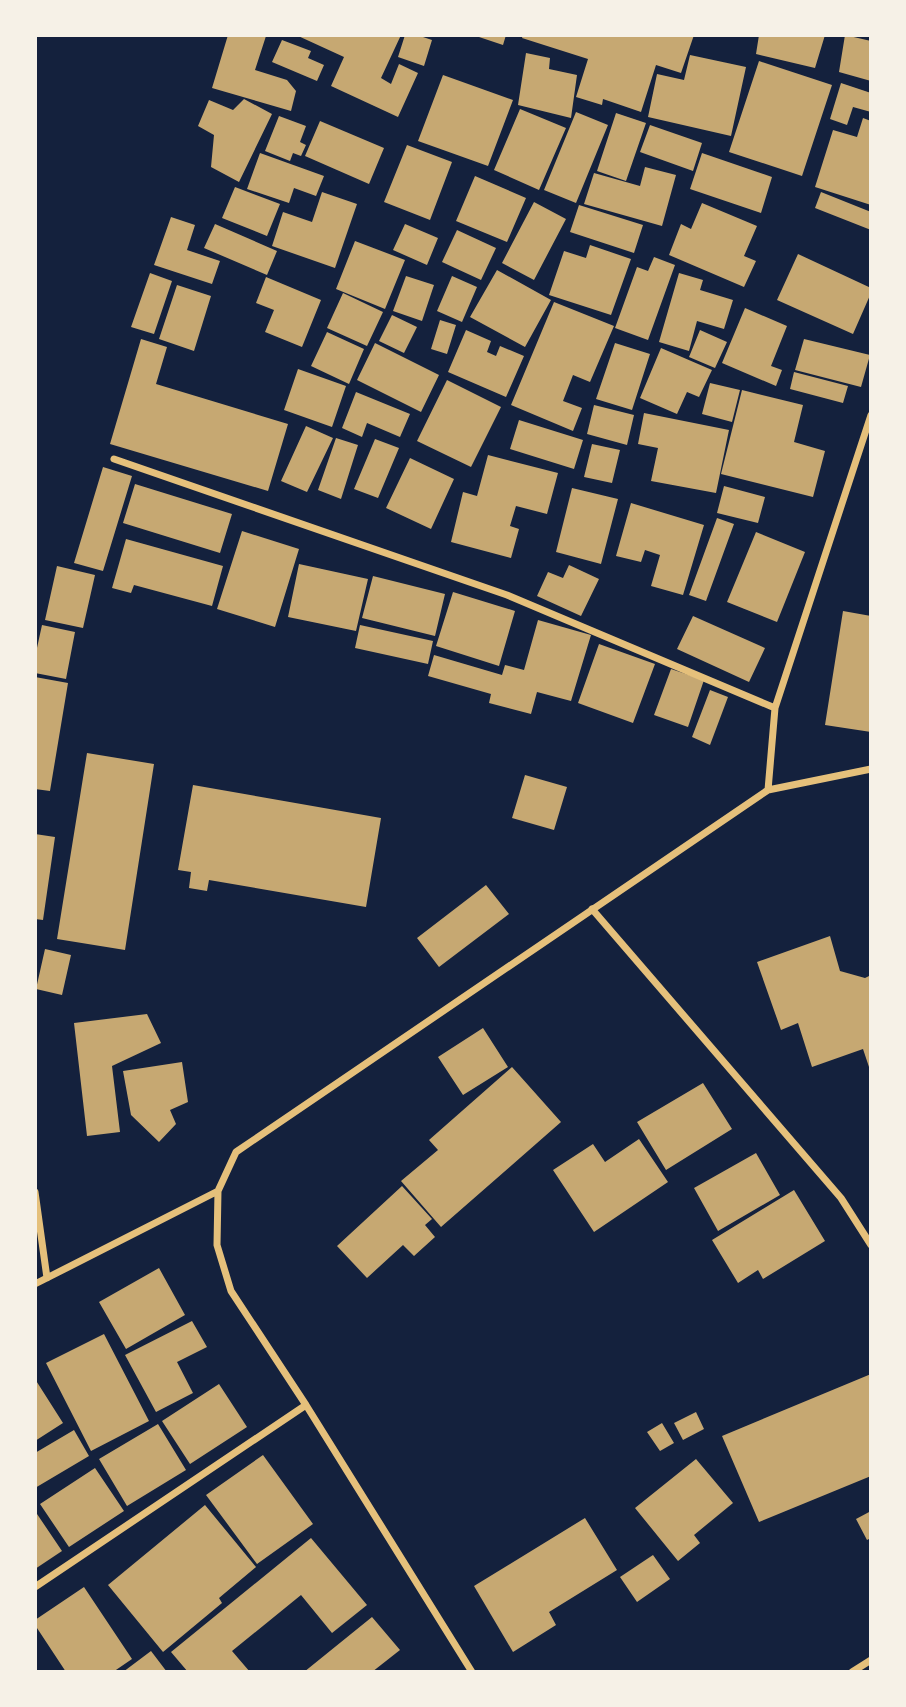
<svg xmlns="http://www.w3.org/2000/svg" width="906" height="1707" font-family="'IBM Plex Sans',sans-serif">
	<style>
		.building { fill: #c6a872 }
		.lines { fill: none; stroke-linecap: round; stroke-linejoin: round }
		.minor { stroke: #e5c07b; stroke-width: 7 }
	</style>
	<rect width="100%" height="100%" fill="#14213d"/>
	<!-- building -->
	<path class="building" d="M 228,35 L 266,36 L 255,70 L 287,80 L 296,91 L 291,111 L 212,88 Z
		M 296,35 L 401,35 L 381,78 L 391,84 L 399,64 L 418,73 L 398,117 L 331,86 L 344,57 Z
		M 405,35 L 417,35 L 432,40 L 424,66 L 398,57 Z
		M 473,35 L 506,35 L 503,45 Z
		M 523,35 L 694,35 L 681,73 L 656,65 L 641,112 L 603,99 L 602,105 L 576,97 L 588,59 L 522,38 Z
		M 759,35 L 825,35 L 815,68 L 756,54 Z
		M 845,35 L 871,41 L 871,81 L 839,72 Z
		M 282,40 L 311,51 L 308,58 L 324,65 L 317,81 L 272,62 Z
		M 526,53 L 550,58 L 549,69 L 577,75 L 571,118 L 518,105 Z
		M 690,55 L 746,67 L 731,136 L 648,117 L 657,74 L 684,80 Z
		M 759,61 L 832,85 L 802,176 L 729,152 Z
		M 443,75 L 513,100 L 488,166 L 418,141 Z
		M 841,83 L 871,93 L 871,112 L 853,107 L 847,125 L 830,119 Z
		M 244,99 L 272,114 L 239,182 L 211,167 L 214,135 L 198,126 L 209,100 L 233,110 Z
		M 520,109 L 566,128 L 539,190 L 494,170 Z
		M 576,112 L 608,125 L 576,203 L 544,190 Z
		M 616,113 L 646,123 L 626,181 L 597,171 Z
		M 279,116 L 306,126 L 300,142 L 306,145 L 301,156 L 293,153 L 290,161 L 265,151 Z
		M 863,118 L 871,121 L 871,205 L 815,187 L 833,130 L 857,137 Z
		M 320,121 L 384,148 L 369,184 L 305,156 Z
		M 650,125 L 702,143 L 693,171 L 640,152 Z
		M 407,145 L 452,162 L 430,220 L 384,202 Z
		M 260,153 L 324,176 L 316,196 L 294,188 L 289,203 L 247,189 Z
		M 702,153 L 772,177 L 761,213 L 690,189 Z
		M 645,167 L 676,175 L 662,226 L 584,204 L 594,173 L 640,186 Z
		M 475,176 L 526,198 L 507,242 L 456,221 Z
		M 235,187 L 280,204 L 267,236 L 222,218 Z
		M 322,192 L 357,204 L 335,268 L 272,246 L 283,212 L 312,222 Z
		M 821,192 L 871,212 L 871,230 L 815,208 Z
		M 534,202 L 566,219 L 534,280 L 502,263 Z
		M 702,203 L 757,226 L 744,256 L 756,261 L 744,287 L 669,255 L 681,224 L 691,229 Z
		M 579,205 L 643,225 L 634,253 L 570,232 Z
		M 171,217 L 195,225 L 187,250 L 220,261 L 212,284 L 154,265 Z
		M 215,224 L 277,251 L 267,275 L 204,248 Z
		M 405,224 L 438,238 L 427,265 L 393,250 Z
		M 457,230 L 496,248 L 481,280 L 442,262 Z
		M 355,241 L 405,260 L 385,309 L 336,289 Z
		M 590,245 L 631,259 L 611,315 L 549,295 L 564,251 L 586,258 Z
		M 798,254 L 871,288 L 871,293 L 853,334 L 777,300 Z
		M 654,257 L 675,265 L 648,340 L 615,328 L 637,267 L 648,271 Z
		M 497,270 L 551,300 L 525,347 L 470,317 Z
		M 150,273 L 172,281 L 154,334 L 131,327 Z
		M 679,273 L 703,280 L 700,290 L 733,300 L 724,329 L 697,321 L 689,351 L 659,342 Z
		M 406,276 L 434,285 L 422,321 L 393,311 Z
		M 452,276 L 477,287 L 462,322 L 437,311 Z
		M 266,277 L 321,300 L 302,347 L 265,332 L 274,310 L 256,303 Z
		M 177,285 L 211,296 L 194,351 L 159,339 Z
		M 343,293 L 383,312 L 367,346 L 327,328 Z
		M 554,302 L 614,326 L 590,382 L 573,375 L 563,401 L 582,408 L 573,431 L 511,405 Z
		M 745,308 L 787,326 L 771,366 L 782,370 L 776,386 L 722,363 Z
		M 392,315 L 417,327 L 404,353 L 379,341 Z
		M 440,320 L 456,325 L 447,354 L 431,349 Z
		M 466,330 L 491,341 L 487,352 L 496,356 L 500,346 L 524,356 L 506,397 L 448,372 Z
		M 700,330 L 727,342 L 715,368 L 689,357 Z
		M 327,332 L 364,349 L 349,384 L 311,366 Z
		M 141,339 L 167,347 L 156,384 L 288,424 L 268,491 L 110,444 Z
		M 804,339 L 870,355 L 861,387 L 795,370 Z
		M 375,343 L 439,375 L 421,412 L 357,380 Z
		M 615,343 L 650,354 L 632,410 L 596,399 Z
		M 661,348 L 712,370 L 699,397 L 687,392 L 677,414 L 640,398 Z
		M 298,369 L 346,386 L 332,427 L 284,410 Z
		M 794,372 L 848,386 L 843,403 L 790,389 Z
		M 447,380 L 501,407 L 471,467 L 417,441 Z
		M 710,383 L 740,390 L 732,422 L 702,414 Z
		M 742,390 L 803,405 L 794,442 L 825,451 L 813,497 L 721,474 Z
		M 356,392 L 410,414 L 400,437 L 367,423 L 362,437 L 342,428 Z
		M 594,405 L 634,415 L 627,445 L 587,434 Z
		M 644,413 L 729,430 L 716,493 L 651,481 L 658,448 L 638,444 Z
		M 519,420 L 583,440 L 574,469 L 510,449 Z
		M 306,426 L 333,438 L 307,492 L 281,481 Z
		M 336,438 L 358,445 L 341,499 L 318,490 Z
		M 375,439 L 399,448 L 378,498 L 354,489 Z
		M 592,444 L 620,450 L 612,483 L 584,477 Z
		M 488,455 L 558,473 L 547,514 L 516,506 L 510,526 L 519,529 L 511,558 L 451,542 L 463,492 L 477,496 Z
		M 410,458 L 454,479 L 431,529 L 386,508 Z
		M 103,467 L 132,476 L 103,571 L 74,563 Z
		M 135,484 L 232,514 L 220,553 L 123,523 Z
		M 724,486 L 765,497 L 758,523 L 717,513 Z
		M 572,488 L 618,499 L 601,564 L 556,552 Z
		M 631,503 L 704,525 L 683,595 L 651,586 L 660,555 L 645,550 L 641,562 L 616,556 Z
		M 717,518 L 734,524 L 706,601 L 689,595 Z
		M 242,531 L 299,549 L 275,627 L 217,609 Z
		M 756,532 L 805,552 L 777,622 L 727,602 Z
		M 126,539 L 223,566 L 212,606 L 134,585 L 131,593 L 112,588 Z
		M 299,564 L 368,579 L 356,631 L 288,617 Z
		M 569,565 L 599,579 L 581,616 L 537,596 L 548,572 L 563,578 Z
		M 57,566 L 95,575 L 83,628 L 45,620 Z
		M 373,576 L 445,594 L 435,636 L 362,618 Z
		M 453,592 L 515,611 L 499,666 L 436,646 Z
		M 843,611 L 871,616 L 871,732 L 825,725 Z
		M 693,616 L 765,648 L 749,682 L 677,649 Z
		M 538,620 L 591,635 L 571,701 L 537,692 L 531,714 L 489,703 L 491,694 L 428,676 L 434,655 L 502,675 L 505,665 L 524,670 Z
		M 42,625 L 75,632 L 66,679 L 35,673 L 35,657 Z
		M 360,625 L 433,641 L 428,664 L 355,648 Z
		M 599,644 L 655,664 L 633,723 L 578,703 Z
		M 671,669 L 704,680 L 688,727 L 654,715 Z
		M 35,677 L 68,683 L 50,791 L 35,789 Z
		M 710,690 L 728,697 L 710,745 L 692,737 Z
		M 87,753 L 154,764 L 125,950 L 57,939 Z
		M 525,775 L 567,787 L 554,830 L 512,818 Z
		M 193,785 L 381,818 L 366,907 L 209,880 L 207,891 L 189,888 L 191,872 L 178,870 Z
		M 35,834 L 55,837 L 43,920 L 35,919 Z
		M 486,885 L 509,914 L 439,967 L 417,938 Z
		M 830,936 L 840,971 L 865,978 L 871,975 L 871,1066 L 869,1067 L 863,1049 L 812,1067 L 798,1023 L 781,1030 L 757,962 Z
		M 45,949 L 71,955 L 62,995 L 36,989 Z
		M 147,1014 L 161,1043 L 112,1066 L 120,1132 L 87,1136 L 74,1023 Z
		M 483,1028 L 508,1067 L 463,1095 L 438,1057 Z
		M 182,1062 L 188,1102 L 170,1110 L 176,1124 L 159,1142 L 131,1115 L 123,1071 Z
		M 512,1067 L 561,1122 L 441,1227 L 401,1181 L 438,1150 L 429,1140 Z
		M 703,1083 L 732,1129 L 666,1170 L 637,1122 Z
		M 639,1139 L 668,1182 L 594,1232 L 553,1170 L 593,1144 L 605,1162 Z
		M 756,1153 L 780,1195 L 718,1231 L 694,1188 Z
		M 402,1186 L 432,1219 L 425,1225 L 435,1237 L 414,1256 L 403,1245 L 367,1278 L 337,1246 Z
		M 794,1190 L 825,1241 L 763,1279 L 758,1270 L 738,1283 L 712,1240 Z
		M 159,1268 L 185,1315 L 126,1349 L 99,1302 Z
		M 192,1321 L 207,1347 L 177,1362 L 193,1393 L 156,1412 L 125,1355 Z
		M 104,1334 L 149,1421 L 91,1451 L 46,1363 Z
		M 871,1374 L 871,1476 L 759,1522 L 722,1436 Z
		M 35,1379 L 63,1423 L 35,1441 Z
		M 219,1384 L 247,1427 L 190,1464 L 162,1421 Z
		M 696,1412 L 704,1429 L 683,1440 L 674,1423 Z
		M 662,1423 L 674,1443 L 660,1451 L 647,1432 Z
		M 158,1424 L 186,1470 L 127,1506 L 99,1459 Z
		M 74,1430 L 89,1456 L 35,1488 L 35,1453 Z
		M 263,1455 L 313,1524 L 257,1564 L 206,1495 Z
		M 696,1459 L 733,1503 L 694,1535 L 700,1543 L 678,1561 L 635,1508 Z
		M 95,1468 L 124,1511 L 69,1547 L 40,1504 Z
		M 205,1505 L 256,1567 L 219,1598 L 222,1603 L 163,1652 L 108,1585 Z
		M 35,1511 L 62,1551 L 35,1569 Z
		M 871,1511 L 871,1538 L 867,1540 L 856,1519 Z
		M 585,1518 L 617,1570 L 549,1612 L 556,1625 L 513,1652 L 474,1586 Z
		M 311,1538 L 367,1605 L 332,1633 L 301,1595 L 232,1651 L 250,1672 L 188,1672 L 171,1652 Z
		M 653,1555 L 670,1579 L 637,1602 L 620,1577 Z
		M 84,1587 L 132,1659 L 113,1672 L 66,1672 L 35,1625 L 35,1620 Z
		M 372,1617 L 400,1650 L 372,1672 L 304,1672 Z
		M 151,1651 L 167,1672 L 123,1672 Z"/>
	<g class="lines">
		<!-- minor -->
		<path class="minor" d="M 114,459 L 507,595 L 775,708
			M 768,790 L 871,769
			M 592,909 L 841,1198 L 871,1245
			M 35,1192 L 47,1278
			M 35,1284 L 218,1191
			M 35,1587 L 306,1405
			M 472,1672 L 306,1405 L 231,1291 L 217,1245 L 218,1191 L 236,1152 L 768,790 L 775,708 L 871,415
			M 852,1672 L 871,1660"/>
	</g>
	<!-- border -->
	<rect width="906" height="1707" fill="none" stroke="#f6f1e7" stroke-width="74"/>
</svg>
